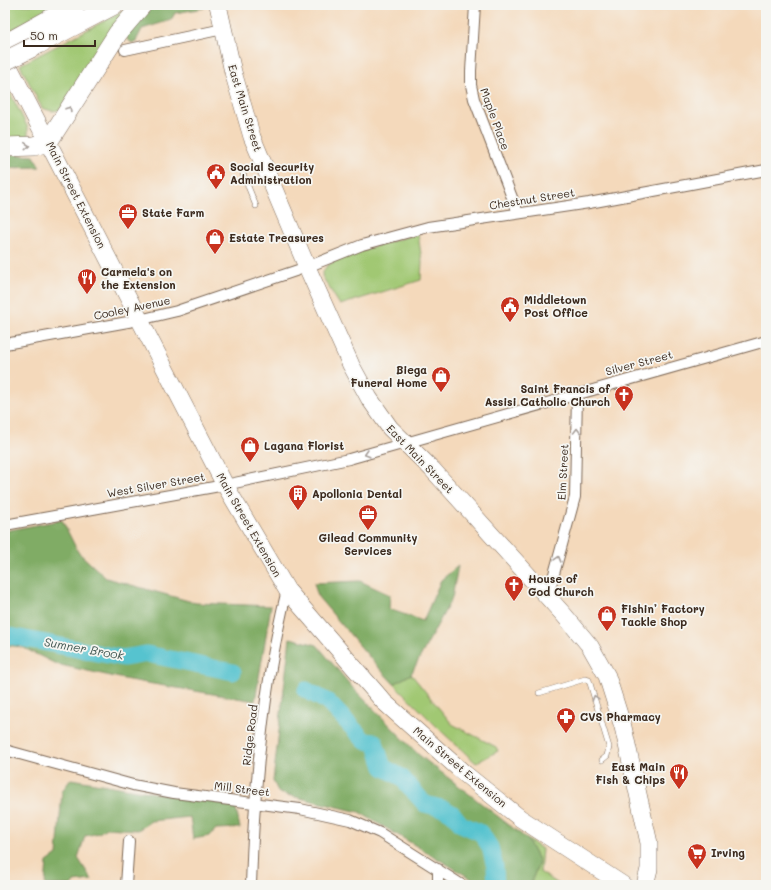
<svg xmlns="http://www.w3.org/2000/svg" width="771" height="890" font-family="Mali,sans-serif">
	<style>
		.green { fill: #a1c873; stroke: #6e7948 }
		.forest { fill: #80ac65; stroke: #5e6b42 }
		.lines { fill: none; stroke-linecap: round; stroke-linejoin: round }
		.river { stroke: #57c3cf; stroke-width: 17 }
		.service-casing { stroke: #7c6755; stroke-width: 6 }
		.minor-casing { stroke: #7c6755; stroke-width: 12 }
		.primary-casing { stroke: #7c6755; stroke-width: 18 }
		.motorway-casing { stroke: #7c6755; stroke-width: 20 }
		.service { stroke: #fff; stroke-width: 5 }
		.minor { stroke: #fff; stroke-width: 10 }
		.primary { stroke: #fff; stroke-width: 17 }
		.motorway { stroke: #fff; stroke-width: 19 }
		.motorway-bridge-casing { stroke: #7c6755; stroke-width: 20; stroke-linecap: butt }
		.motorway-bridge { stroke: #fff; stroke-width: 19 }
		.oneway { stroke: #a79f9a }
		.labels { text-anchor: middle; stroke-width: 3.5; stroke-linejoin: round; paint-order: stroke }
		.street-label { font-size: 11px; fill: #3b2a1e; stroke: #f6f6f2 }
		.poi-label { font-size: 11px; font-weight: bold; fill: #3b2a1e; stroke: #f6f6f2; text-anchor: start }
		.water-label { font-size: 12px; font-style: italic; fill: #435853; stroke: #f6f6f2 }
	</style>
	<rect width="100%" height="100%" fill="#f6f6f2"/>
	<filter id="ink" filterUnits="userSpaceOnUse"><feTurbulence type="fractalNoise" baseFrequency=".025" numOctaves="2"/><feDisplacementMap in="SourceGraphic" scale="8" xChannelSelector="R" yChannelSelector="G"/><feConvolveMatrix kernelMatrix="1 2 1 2 8 2 1 2 1" color-interpolation-filters="sRGB"/></filter>
	<filter id="wash" filterUnits="userSpaceOnUse"><feTurbulence type="fractalNoise" baseFrequency=".012" numOctaves="4" result="noise"/><feDisplacementMap in="SourceGraphic" scale="16" xChannelSelector="R" yChannelSelector="G"/><feGaussianBlur stdDeviation="0.9" result="paint"/><feColorMatrix in="noise" values="0 0 0 0 0 0 0 0 0 0 0 0 0 0 0 0 0 1.4 0 .05"/><feComposite in="paint" operator="in"/></filter>
	<g filter="url(#wash)">
		<rect width="100%" height="100%" fill="#f4d9bb"/>
		<!-- green -->
		<path class="green" d="M 5,5 L 58,5 L 8,32 L 5,26 Z
			M 129,8 L 60,110 L 52,111 L 42,108 L 20,65 Z
			M 5,83 L 28,128 L 28,136 L 25,139 L 5,139 Z
			M 418,234 L 422,261 L 421,280 L 340,305 L 322,276 C 323,273 324,269 326,267 C 337,255 400,239 418,234 Z
			M 411,674 L 452,724 L 496,747 L 498,751 L 476,763 L 441,731 L 394,684 Z
			M 527,839 L 542,849 L 540,872 L 560,885 L 530,885 L 539,862 Z"/>
		<!-- forest -->
		<path class="forest" d="M 154,5 L 203,5 L 204,8 L 175,13 L 171,20 L 142,29 L 136,41 L 132,43 L 127,39 L 126,33 Z
			M 5,154 L 34,156 L 40,167 L 5,168 Z
			M 62,520 L 78,552 L 106,578 L 196,603 L 271,606 L 255,701 L 129,680 L 56,664 L 22,647 L 5,645 L 5,531 Z
			M 458,566 L 452,598 L 411,674 L 394,684 L 378,667 L 318,597 L 314,583 L 360,581 L 390,595 L 389,609 L 423,621 L 441,580 Z
			M 290,638 L 317,645 L 352,687 L 419,755 L 527,839 L 539,862 L 530,885 L 482,885 L 359,812 L 279,793 L 273,781 Z
			M 71,779 L 160,794 L 235,804 L 240,828 L 216,829 L 210,836 L 193,839 L 190,817 L 151,821 L 138,830 L 106,828 L 99,833 L 85,836 L 78,858 L 92,880 L 74,882 L 72,885 L 45,885 L 47,862 L 57,855 L 62,791 Z"/>
		<g class="lines">
			<!-- river -->
			<path class="river" d="M 5,635 L 123,658 L 147,654 L 233,672
				M 306,690 L 328,702 L 365,741 L 375,742 L 383,767 L 401,777 L 425,804 L 445,809 L 453,814 L 461,824 L 481,833 L 490,847 L 495,867 L 496,885"/>
		</g>
	</g>
	<g filter="url(#ink)">
		<g class="lines">
			<!-- service casing -->
			<g class="service-casing">
				<path id="service" d="M 243,174 L 256,206
					M 539,693 L 585,679 L 589,680 L 609,747 L 607,756 L 602,760"/>
			</g>
			<!-- minor casing -->
			<g class="minor-casing">
				<path id="minor" d="M 475,5 L 471,71 L 471,85 L 474,99 L 518,213
					M 125,50 L 223,29
					M 5,344 L 139,320 L 177,311 L 307,267 L 362,245 L 428,227 L 589,203 L 766,170
					M 5,525 L 225,485 L 349,459 L 766,341
					M 548,596 L 575,497 L 577,393
					M 5,750 L 133,785 L 174,793 L 300,809 L 350,820 L 380,833 L 462,885
					M 126,885 L 129,841
					M 251,885 C 254,786 263,686 287,590
					M 438,885 L 438,869"/>
			</g>
			<!-- primary casing -->
			<g class="primary-casing">
				<path id="primary" d="M 218,5 L 233,72 L 252,137 L 307,267 L 351,365 L 369,398 L 390,428 L 432,469 L 564,615 L 590,646 L 607,676 L 623,727 L 649,843 L 649,869 L 645,885
					M 5,59 L 225,485 L 287,590 L 384,702 L 465,774 L 520,818 L 623,885"/>
			</g>
			<!-- motorway casing -->
			<g class="motorway-casing">
				<path id="motorway" d="M 5,44 L 75,5
					M 39,44 L 114,5
					M 5,147 L 34,146 L 48,142 L 118,33 L 142,5"/>
			</g>
			<!-- service -->
			<use href="#service" class="service"/>
			<!-- minor -->
			<use href="#minor" class="minor"/>
			<!-- primary -->
			<use href="#primary" class="primary"/>
			<!-- motorway -->
			<use href="#motorway" class="motorway"/>
			<!-- motorway-bridge casing -->
			<g class="motorway-bridge-casing">
				<path id="motorway-bridge" d="M 5,61 L 39,44"/>
			</g>
			<!-- motorway-bridge -->
			<use href="#motorway-bridge" class="motorway-bridge"/>
		</g>
		<!-- one-way arrows -->
		<defs><path id="oneway-chevron" d="M-2-3.5L2.5 0L-2 3.5" fill="none" stroke-width="1.6" stroke-linecap="round" stroke-linejoin="round"/></defs>
		<g class="oneway">
			<use href="#oneway-chevron" transform="translate(69 109) rotate(-58)"/>
			<use href="#oneway-chevron" transform="translate(27 146) rotate(-5)"/>
			<use href="#oneway-chevron" transform="translate(577 431) rotate(-90)"/>
			<use href="#oneway-chevron" transform="translate(367 454) rotate(164)"/>
			<use href="#oneway-chevron" transform="translate(558 559) rotate(-74)"/>
			<use href="#oneway-chevron" transform="translate(595 698) rotate(-106)"/>
		</g>
	</g>
	<!-- icons -->
	<defs>
		<g id="civic-pin" transform="scale(1)"><path d="M0 17L-7.5 6A9.5 9.5 0 1 1 7.5 6Z" fill="#c8321e" stroke="#f6f6f2"/><path d="M-.6-6.5H3V-4.5H.6V-3L4-1V1h2V6H-6V1h2V-1L-.6-3ZM-1.2 2.5V6h2.4V2.5Z" fill="#fff"/></g>
		<g id="office-pin" transform="scale(1)"><path d="M0 17L-7.5 6A9.5 9.5 0 1 1 7.5 6Z" fill="#c8321e" stroke="#f6f6f2"/><path d="M-6-3h4V-5.5h4V-3h4V5H-6ZM-1-4.5V-3h2v-1.5ZM-6 0V1H6V0Z" fill="#fff"/></g>
		<g id="shop-pin" transform="scale(1)"><path d="M0 17L-7.5 6A9.5 9.5 0 1 1 7.5 6Z" fill="#c8321e" stroke="#f6f6f2"/><path d="M-5-2.5h2.3a2.7 3.5 0 0 1 5.4 0H5L5.5 6h-11ZM-1.5-2.5h3a1.5 2.3 0 0 0-3 0Z" fill="#fff"/></g>
		<g id="restaurant-pin" transform="scale(1)"><path d="M0 17L-7.5 6A9.5 9.5 0 1 1 7.5 6Z" fill="#c8321e" stroke="#f6f6f2"/><path d="M-5-6h1v4h1v-4h1v4h1v-4h1v5L-1.5 .5V6h-2V.5L-5-1ZM5-6V6H3V1.5H1.5Q1.5-4 5-6Z" fill="#fff"/></g>
		<g id="church-pin" transform="scale(1)"><path d="M0 17L-7.5 6A9.5 9.5 0 1 1 7.5 6Z" fill="#c8321e" stroke="#f6f6f2"/><path d="M-1.2-6h2.4v3.5h3.3v2.4h-3.3V6h-2.4V-.1h-3.3v-2.4h3.3Z" fill="#fff"/></g>
		<g id="building-pin" transform="scale(1)"><path d="M0 17L-7.5 6A9.5 9.5 0 1 1 7.5 6Z" fill="#c8321e" stroke="#f6f6f2"/><path d="M-4-6H4V6H1V3H-1V6H-4ZM-2.5-4.3h1.7v1.8h-1.7ZM.8-4.3h1.7v1.8H.8ZM-2.5-1h1.7V.8h-1.7ZM.8-1h1.7V.8H.8Z" fill="#fff"/></g>
		<g id="pharmacy-pin" transform="scale(1)"><path d="M0 17L-7.5 6A9.5 9.5 0 1 1 7.5 6Z" fill="#c8321e" stroke="#f6f6f2"/><path d="M-2-6h4v4h4v4h-4v4h-4v-4h-4v-4h4Z" fill="#fff"/></g>
		<g id="supermarket-pin" transform="scale(1)"><path d="M0 17L-7.5 6A9.5 9.5 0 1 1 7.5 6Z" fill="#c8321e" stroke="#f6f6f2"/><path d="M-6-5.5h2.5l.6 2H6L4.5 2H-2.5L-4.4-4H-6ZM-1.5 3.2a1.3 1.3 0 1 0 .1 0ZM3 3.2a1.3 1.3 0 1 0 .1 0Z" fill="#fff"/></g>
	</defs>
	<g fill-rule="evenodd">
		<use href="#civic-pin" x="216" y="173"/>
		<use href="#office-pin" x="128" y="213"/>
		<use href="#shop-pin" x="215" y="238"/>
		<use href="#restaurant-pin" x="87" y="278"/>
		<use href="#civic-pin" x="510" y="306"/>
		<use href="#shop-pin" x="441" y="376"/>
		<use href="#church-pin" x="624" y="395"/>
		<use href="#shop-pin" x="250" y="446"/>
		<use href="#building-pin" x="298" y="494"/>
		<use href="#office-pin" x="368" y="514"/>
		<use href="#church-pin" x="514" y="585"/>
		<use href="#shop-pin" x="607" y="615"/>
		<use href="#pharmacy-pin" x="566" y="717"/>
		<use href="#restaurant-pin" x="679" y="773"/>
		<use href="#supermarket-pin" x="697" y="853"/>
	</g>
	<g class="labels">
		<!-- street labels -->
		<g class="street-label">
			<text transform="translate(245 108) rotate(73)" y="4">East Main Street</text>
			<text transform="translate(495 119) rotate(70)" y="4">Maple Place</text>
			<text transform="translate(76 195) rotate(63)" y="4">Main Street Extension</text>
			<text transform="translate(532 199) rotate(-9)" y="4">Chestnut Street</text>
			<text transform="translate(132 308) rotate(-12)" y="4">Cooley Avenue</text>
			<text transform="translate(639 363) rotate(-15)" y="4">Silver Street</text>
			<text transform="translate(420 459) rotate(46)" y="4">East Main Street</text>
			<text transform="translate(563 472) rotate(-87)" y="4">Elm Street</text>
			<text transform="translate(156 485) rotate(-10)" y="4">West Silver Street</text>
			<text transform="translate(249 525) rotate(60)" y="4">Main Street Extension</text>
			<text transform="translate(250 735) rotate(-83)" y="4">Ridge Road</text>
			<text transform="translate(460 767) rotate(40)" y="4">Main Street Extension</text>
			<text transform="translate(242 789) rotate(7)" y="4">Mill Street</text>
		</g>
		<!-- poi labels -->
		<g class="poi-label">
			<text x="230" y="171">Social Security<tspan x="230" dy="13">Administration</tspan></text>
			<text x="142" y="217">State Farm</text>
			<text x="229" y="242">Estate Treasures</text>
			<text x="101" y="276">Carmela's on<tspan x="101" dy="13">the Extension</tspan></text>
			<text x="524" y="304">Middletown<tspan x="524" dy="13">Post Office</tspan></text>
			<text x="427" y="374" text-anchor="end">Biega<tspan x="427" dy="13">Funeral Home</tspan></text>
			<text x="610" y="393" text-anchor="end">Saint Francis of<tspan x="610" dy="13">Assisi Catholic Church</tspan></text>
			<text x="264" y="450">Lagana Florist</text>
			<text x="312" y="498">Apollonia Dental</text>
			<text x="368" y="542" text-anchor="middle">Gilead Community<tspan x="368" dy="13">Services</tspan></text>
			<text x="528" y="583">House of<tspan x="528" dy="13">God Church</tspan></text>
			<text x="621" y="613">Fishin’ Factory<tspan x="621" dy="13">Tackle Shop</tspan></text>
			<text x="580" y="721">CVS Pharmacy</text>
			<text x="665" y="771" text-anchor="end">East Main<tspan x="665" dy="13">Fish &amp; Chips</tspan></text>
			<text x="711" y="857">Irving</text>
		</g>
		<!-- water labels -->
		<g class="water-label">
			<text transform="translate(84 649) rotate(10)" y="4">Sumner Brook</text>
		</g>
	</g>
	<!-- margin -->
	<rect width="771" height="890" fill="none" stroke="#f6f6f2" stroke-width="20"/>
	<!-- scale -->
	<path d="M24 40v6h71v-6" fill="none" stroke="#3b2a1e" stroke-width="2"/>
	<text x="30" y="40" font-size="12" fill="#3b2a1e" stroke="#f6f6f2" stroke-width="3" paint-order="stroke">50 m</text>
</svg>
